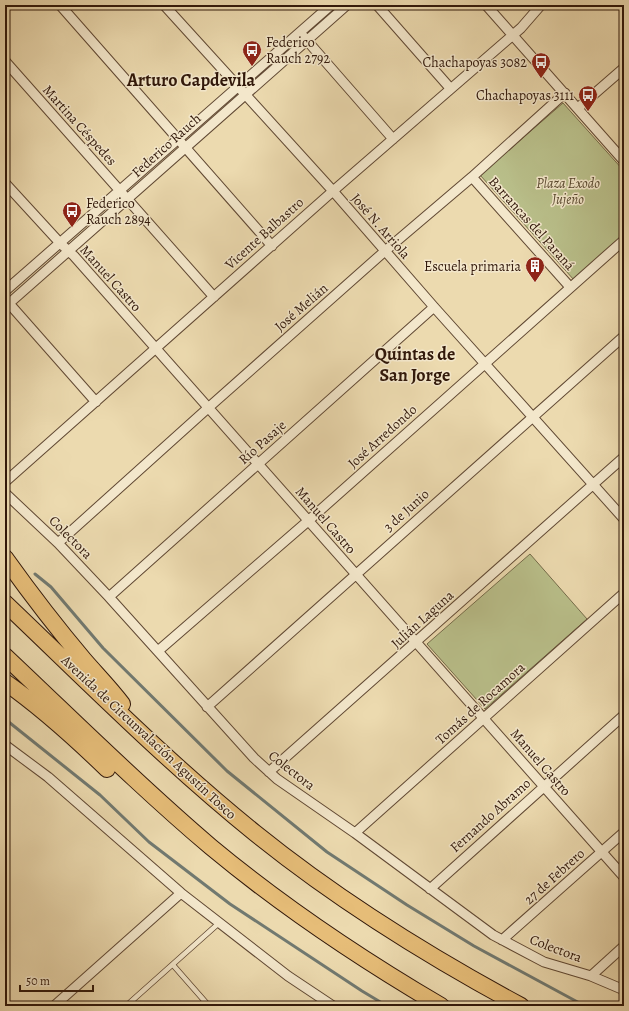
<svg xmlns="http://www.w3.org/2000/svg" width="629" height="1011" font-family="Alegreya,serif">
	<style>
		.green { fill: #b9bf8a; stroke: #756c4a }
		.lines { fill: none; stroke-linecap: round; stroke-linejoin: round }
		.stream { stroke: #717970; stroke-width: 3 }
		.lane-casing { stroke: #604833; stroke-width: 6 }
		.street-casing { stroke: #604833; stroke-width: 11 }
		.highway-casing { stroke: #31180a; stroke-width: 18 }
		.lane { stroke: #f3e7cb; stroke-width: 4.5 }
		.street { stroke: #f3e7cb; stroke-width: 9 }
		.highway { stroke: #e6bd78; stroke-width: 16 }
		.labels { text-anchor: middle; stroke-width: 3; stroke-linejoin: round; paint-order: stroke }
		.poi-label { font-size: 14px; fill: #31180a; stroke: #f3e7cb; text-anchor: end }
		.street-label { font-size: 14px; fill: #31180a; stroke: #f3e7cb }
		.park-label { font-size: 14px; font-style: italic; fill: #5a4a30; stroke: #f3e7cb }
		.district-label { font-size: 18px; font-weight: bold; fill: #31180a; stroke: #f3e7cb }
	</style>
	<rect width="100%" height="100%" fill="#ecdaaf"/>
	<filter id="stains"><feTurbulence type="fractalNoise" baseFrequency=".005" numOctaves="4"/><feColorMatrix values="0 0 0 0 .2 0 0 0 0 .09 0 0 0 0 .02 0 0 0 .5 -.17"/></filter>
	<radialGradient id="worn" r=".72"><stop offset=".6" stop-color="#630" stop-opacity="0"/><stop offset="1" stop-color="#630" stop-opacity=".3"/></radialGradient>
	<!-- green -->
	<path class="green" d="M 563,103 L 624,171 L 624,234 L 574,280 L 480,175 Z
		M 530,554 L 587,619 L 485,709 L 427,644 Z"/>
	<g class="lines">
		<!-- stream -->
		<path class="stream" d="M 35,574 L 51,587 L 103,648 L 227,771 L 327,852 L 407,905 L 474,946 L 585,1006
			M 5,719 L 100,795 L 149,842 L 230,904 L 362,991 L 387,1006"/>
		<!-- lane casing -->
		<g class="lane-casing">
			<path id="lane" d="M 173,965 L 209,1006
				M 126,1006 L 219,923"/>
		</g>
		<!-- street casing -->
		<g class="street-casing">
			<path id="street" d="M 60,5 L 272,246
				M 164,5 L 333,191 L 434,307 L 624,519
				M 377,5 L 450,88
				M 486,5 L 624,161
				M 303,36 L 393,139
				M 5,61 L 214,297
				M 578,108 L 624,68
				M 472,177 L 570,287
				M 5,183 L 60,243 L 74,256 L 624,877
				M 5,291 L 331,5
				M 6,300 L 96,402
				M 5,307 L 347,5
				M 5,482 L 333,191 L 521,28 L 541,5
				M 5,493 L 58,543 L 109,597 L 254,758 L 277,779 L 355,833 L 493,935 L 544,962 L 591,976 L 624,990
				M 58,543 L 208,408 L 385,251 L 472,177 L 565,93
				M 109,597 L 434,307
				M 158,651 L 308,521 L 624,240
				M 207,707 L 624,336
				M 5,745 L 48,777 L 181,893 L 288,976 L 333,1006
				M 269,772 L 624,457
				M 355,833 L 624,593
				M 430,889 L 624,715
				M 502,940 L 624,832
				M 591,976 L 624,946
				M 54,1006 L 181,893"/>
		</g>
		<!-- highway casing -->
		<g class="highway-casing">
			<path id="highway" d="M 5,558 C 30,593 56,627 84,660 C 97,675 110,688 122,704
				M 5,603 C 87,681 167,762 255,833 C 338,900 428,956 521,1006
				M 5,656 C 73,720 139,786 211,847 C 282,906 361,959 441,1006
				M 5,682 C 42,708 75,738 107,769"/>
		</g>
		<!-- lane -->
		<use href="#lane" class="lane"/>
		<!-- street -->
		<use href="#street" class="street"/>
		<!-- highway -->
		<use href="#highway" class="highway"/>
	</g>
	<!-- icons -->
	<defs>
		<g id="bus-pin" transform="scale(1)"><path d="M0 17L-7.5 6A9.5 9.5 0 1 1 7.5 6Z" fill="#8f2418" stroke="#f3e7cb"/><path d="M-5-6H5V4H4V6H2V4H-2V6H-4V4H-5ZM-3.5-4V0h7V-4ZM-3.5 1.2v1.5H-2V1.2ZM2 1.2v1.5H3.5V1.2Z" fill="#fff"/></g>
		<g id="building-pin" transform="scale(1)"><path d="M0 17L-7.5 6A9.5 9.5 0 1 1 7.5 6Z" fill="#8f2418" stroke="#f3e7cb"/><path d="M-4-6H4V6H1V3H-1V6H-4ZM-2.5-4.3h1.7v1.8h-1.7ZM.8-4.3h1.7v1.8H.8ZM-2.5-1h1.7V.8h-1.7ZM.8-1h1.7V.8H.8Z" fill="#fff"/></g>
	</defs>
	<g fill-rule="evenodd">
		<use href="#bus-pin" x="252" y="50"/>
		<use href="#bus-pin" x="541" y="62"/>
		<use href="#bus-pin" x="588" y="95"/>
		<use href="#bus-pin" x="72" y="211"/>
		<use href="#building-pin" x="535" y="266"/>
	</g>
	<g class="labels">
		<!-- poi labels -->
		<g class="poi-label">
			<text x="266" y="47" text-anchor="start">Federico<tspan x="266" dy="16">Rauch 2792</tspan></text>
			<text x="527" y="67">Chachapoyas 3082</text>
			<text x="574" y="100">Chachapoyas 3111</text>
			<text x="86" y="208" text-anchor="start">Federico<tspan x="86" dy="16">Rauch 2894</tspan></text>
			<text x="521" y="271">Escuela primaria</text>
		</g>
		<!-- street labels -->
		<g class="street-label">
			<text transform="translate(80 125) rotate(48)" y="5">Martina Céspedes</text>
			<text transform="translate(166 145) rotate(-42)" y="5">Federico Rauch</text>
			<text transform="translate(532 223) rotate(48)" y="5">Barrancas del Paraná</text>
			<text transform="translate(381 226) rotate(49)" y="5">José N. Arriola</text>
			<text transform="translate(264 233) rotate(-42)" y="5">Vicente Balbastro</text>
			<text transform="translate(111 278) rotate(48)" y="5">Manuel Castro</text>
			<text transform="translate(301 307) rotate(-41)" y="5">José Melián</text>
			<text transform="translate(382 436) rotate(-42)" y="5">José Arredondo</text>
			<text transform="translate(262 442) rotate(-42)" y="5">Río Pasaje</text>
			<text transform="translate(406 510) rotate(-42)" y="5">3 de Junio</text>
			<text transform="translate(326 520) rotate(49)" y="5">Manuel Castro</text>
			<text transform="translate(71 537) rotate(45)" y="5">Colectora</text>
			<text transform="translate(422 619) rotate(-42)" y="5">Julián Laguna</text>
			<text transform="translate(480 703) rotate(-42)" y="5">Tomás de Rocamora</text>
			<text transform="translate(149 737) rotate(43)" y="5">Avenida de Circunvalación Agustín Tosco</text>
			<text transform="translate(541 762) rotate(49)" y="5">Manuel Castro</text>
			<text transform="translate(292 770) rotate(38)" y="5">Colectora</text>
			<text transform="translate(490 815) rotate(-42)" y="5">Fernando Abramo</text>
			<text transform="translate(554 876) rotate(-42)" y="5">27 de Febrero</text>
			<text transform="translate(556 948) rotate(21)" y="5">Colectora</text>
		</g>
		<!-- park labels -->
		<g class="park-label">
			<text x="568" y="188">Plaza Exodo<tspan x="568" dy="16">Jujeño</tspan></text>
		</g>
		<!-- district labels -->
		<g class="district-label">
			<text x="191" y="86">Arturo Capdevila</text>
			<text x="415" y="360">Quintas de<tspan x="415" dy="21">San Jorge</tspan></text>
		</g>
	</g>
	<!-- margin -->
	<rect width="629" height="1011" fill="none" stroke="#ecdaaf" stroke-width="20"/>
	<rect x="6" y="6" width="617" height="999" fill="none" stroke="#31180a" stroke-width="2"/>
	<rect x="10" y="10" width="609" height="991" fill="none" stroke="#31180a"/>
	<!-- scale -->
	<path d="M20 985v6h73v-6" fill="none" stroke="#31180a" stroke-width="2"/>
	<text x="26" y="985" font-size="12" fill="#31180a" stroke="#f3e7cb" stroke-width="3" paint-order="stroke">50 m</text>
	<rect width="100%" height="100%" filter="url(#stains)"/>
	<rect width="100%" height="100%" fill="url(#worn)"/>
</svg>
